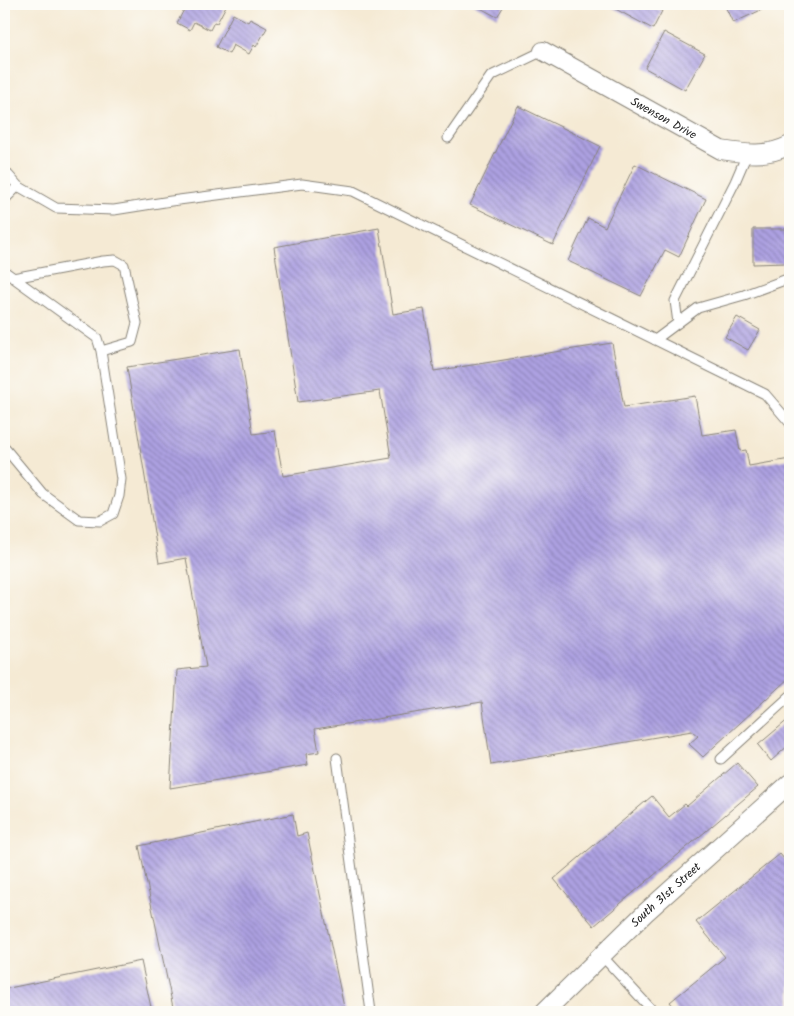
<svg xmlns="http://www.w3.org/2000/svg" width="794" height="1016" font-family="Kalam,sans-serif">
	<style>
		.building { fill: url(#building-back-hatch) }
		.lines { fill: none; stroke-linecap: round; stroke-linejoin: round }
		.lane-casing { stroke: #888378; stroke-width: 11 }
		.street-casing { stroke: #888378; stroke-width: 20 }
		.lane { stroke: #fff; stroke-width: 9 }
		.street { stroke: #fff; stroke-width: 18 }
		.labels { text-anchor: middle; stroke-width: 4.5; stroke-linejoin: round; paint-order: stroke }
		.street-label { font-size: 12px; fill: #1c1c1c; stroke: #fdfcf7 }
	</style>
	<defs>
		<pattern id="building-back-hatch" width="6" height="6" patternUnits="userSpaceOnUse" patternTransform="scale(1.25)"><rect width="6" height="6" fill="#ada1e2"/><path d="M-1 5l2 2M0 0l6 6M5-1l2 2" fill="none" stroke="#8c82b6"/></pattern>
	</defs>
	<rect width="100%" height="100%" fill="#fdfcf7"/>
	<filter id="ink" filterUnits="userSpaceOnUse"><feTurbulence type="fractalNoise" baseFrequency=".02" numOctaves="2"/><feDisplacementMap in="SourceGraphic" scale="10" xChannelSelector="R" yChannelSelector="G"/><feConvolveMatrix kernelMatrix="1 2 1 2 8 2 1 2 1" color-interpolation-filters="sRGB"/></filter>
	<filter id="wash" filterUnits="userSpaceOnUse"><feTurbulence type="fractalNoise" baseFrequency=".0096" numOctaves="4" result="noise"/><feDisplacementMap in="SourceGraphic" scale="20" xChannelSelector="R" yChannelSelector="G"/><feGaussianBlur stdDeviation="1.12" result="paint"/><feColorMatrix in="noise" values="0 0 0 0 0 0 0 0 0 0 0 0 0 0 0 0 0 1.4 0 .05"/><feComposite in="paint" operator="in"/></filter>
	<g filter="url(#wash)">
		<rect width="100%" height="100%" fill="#f5ead4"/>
		<g id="blocks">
			<!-- building -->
			<path class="building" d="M 187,4 L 227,4 L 217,23 L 214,22 L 210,30 L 194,22 L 190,30 L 177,23 Z
				M 473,4 L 505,4 L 497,17 Z
				M 606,4 L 648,4 L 662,11 L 653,29 Z
				M 724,4 L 774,4 L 733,23 Z
				M 233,14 L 248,22 L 250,19 L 267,28 L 256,47 L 254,45 L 249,54 L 233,45 L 229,54 L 216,47 Z
				M 664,32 L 705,54 L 685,90 L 645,68 Z
				M 518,106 L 600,146 L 553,245 L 470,205 Z
				M 635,164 L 706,199 L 679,257 L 665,250 L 641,296 L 568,261 L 588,218 L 605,227 Z
				M 379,228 L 393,314 L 424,309 L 434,371 L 612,343 L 624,407 L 695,396 L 702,435 L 736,430 L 740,451 L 746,450 L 749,466 L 790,459 L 790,677 L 703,757 L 689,744 L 698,736 L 692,731 L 491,765 L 482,702 L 315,729 L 319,752 L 306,754 L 308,765 L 170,788 L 177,670 L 206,667 L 186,558 L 159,563 L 127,367 L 240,349 L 253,434 L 275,431 L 283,476 L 391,458 L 380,391 L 298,402 L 274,247 Z
				M 753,229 L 786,229 L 786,263 L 753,264 Z
				M 737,317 L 760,330 L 748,350 L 725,337 Z
				M 790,718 L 790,744 L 771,761 L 758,745 Z
				M 737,763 L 758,787 L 594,926 L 554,879 L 652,796 L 669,817 L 685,804 L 687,806 Z
				M 293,814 L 297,836 L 307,833 L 345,1012 L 174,1012 L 139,846 Z
				M 780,854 L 790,866 L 790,1012 L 678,1012 L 670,1002 L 725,957 L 696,922 Z
				M 141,961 L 152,1012 L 4,1012 L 4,989 Z"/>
		</g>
	</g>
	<g filter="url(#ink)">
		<use href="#blocks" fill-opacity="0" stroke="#888378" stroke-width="1"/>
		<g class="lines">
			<!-- lane casing -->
			<g class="lane-casing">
				<path id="lane" d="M 448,138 L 491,76 L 543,51
					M 4,170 L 18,186 L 56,208 L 114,210 L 171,201 L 302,184 L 353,191 L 765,394 L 790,423
					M 4,200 L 18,186
					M 4,271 L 97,338 L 101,351 L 121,479 L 119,496 L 113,514 L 100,521 L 79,520 L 43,494 L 4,447
					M 13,278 L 103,261 L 115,260 L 124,265 L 137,323 L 132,342 L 101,351
					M 678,323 L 675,301 L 735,182 L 747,154
					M 655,340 L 698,308 L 744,295 L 790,278
					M 337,758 L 371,1012
					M 721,759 L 790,696
					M 602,956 L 654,1012"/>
			</g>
			<!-- street casing -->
			<g class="street-casing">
				<g id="street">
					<path id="s1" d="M 543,51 L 721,150 C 746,154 767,157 790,145"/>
					<path id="s2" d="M 544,1012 L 645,913 L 790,783"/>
				</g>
			</g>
			<!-- lane -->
			<use href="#lane" class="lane"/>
			<!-- street -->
			<use href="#street" class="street"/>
		</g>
	</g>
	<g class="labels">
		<!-- street labels -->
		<g class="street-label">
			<text dy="4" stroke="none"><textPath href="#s1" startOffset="138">Swenson Drive</textPath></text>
			<text dy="4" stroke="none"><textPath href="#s2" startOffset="169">South 31st Street</textPath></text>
		</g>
	</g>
	<!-- margin -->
	<rect width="794" height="1016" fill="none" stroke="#fdfcf7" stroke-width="20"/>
</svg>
